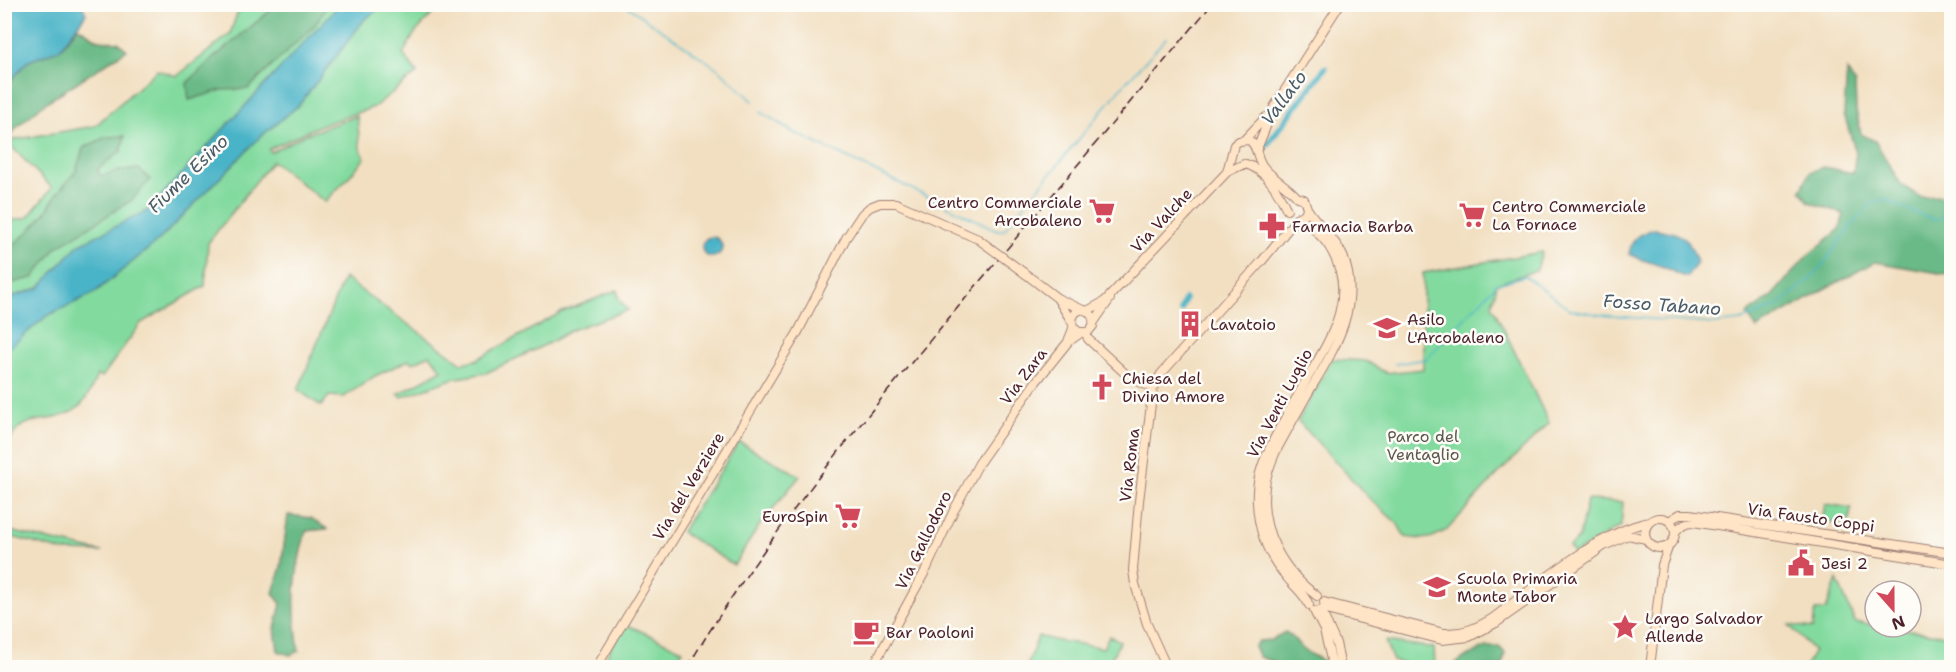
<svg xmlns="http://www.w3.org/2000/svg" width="1956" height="672" font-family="'Shantell Sans',sans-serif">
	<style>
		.green { fill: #82da9f; stroke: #667c65; stroke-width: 1.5 }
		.forest { fill: #69ba86; stroke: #5a6c58; stroke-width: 1.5 }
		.water { fill: #49b4c7; stroke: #4a6a79; stroke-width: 1.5 }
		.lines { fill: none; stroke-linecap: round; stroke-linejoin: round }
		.stream { stroke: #49b4c7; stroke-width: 1.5 }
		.canal { stroke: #49b4c7; stroke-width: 6 }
		.secondary-casing { stroke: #9e7f76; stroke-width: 10 }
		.secondary { stroke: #ffe4c6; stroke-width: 8 }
		.rail { stroke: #4a1f2b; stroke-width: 1.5; stroke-dasharray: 9 4.5; stroke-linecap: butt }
		.secondary-bridge-casing { stroke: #9e7f76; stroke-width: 10; stroke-linecap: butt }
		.secondary-bridge { stroke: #ffe4c6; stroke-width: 8 }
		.labels { text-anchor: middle; stroke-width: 5; stroke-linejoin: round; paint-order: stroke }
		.poi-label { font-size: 16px; fill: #4a1f2b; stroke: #fdfcf7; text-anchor: start }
		.street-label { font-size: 16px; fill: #4a1f2b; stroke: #fdfcf7 }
		.park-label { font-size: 16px; fill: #5b574e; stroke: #fdfcf7 }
		.water-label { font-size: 18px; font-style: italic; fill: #4a5b69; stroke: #fdfcf7 }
	</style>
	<rect width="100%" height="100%" fill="#fdfcf7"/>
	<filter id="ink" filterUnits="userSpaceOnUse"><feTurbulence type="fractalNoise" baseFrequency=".0167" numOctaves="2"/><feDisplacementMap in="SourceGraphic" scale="12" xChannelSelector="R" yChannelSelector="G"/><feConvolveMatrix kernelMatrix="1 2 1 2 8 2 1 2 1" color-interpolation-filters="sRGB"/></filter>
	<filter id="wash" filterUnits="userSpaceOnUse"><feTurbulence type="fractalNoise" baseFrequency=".008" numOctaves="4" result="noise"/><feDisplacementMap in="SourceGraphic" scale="24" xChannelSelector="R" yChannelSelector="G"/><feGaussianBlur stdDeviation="1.35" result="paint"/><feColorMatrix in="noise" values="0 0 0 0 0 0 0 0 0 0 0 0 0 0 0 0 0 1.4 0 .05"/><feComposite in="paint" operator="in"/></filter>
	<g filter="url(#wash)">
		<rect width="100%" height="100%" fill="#f2dfc1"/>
		<!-- green -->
		<path class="green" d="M 240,5 L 340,5 L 147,211 L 78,245 L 39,288 L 5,299 L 5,221 L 27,218 L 52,188 L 6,141 L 95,126 L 157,70 L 177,76 L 230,34 Z
			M 384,5 L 443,5 L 440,6 L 415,33 L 403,54 L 417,73 L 374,107 L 316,127 L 269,149 L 271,152 L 304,135 L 357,116 L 360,148 L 365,158 L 347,179 L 325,202 L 272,161 L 208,243 L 205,286 L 141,323 L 102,377 L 97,375 C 87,403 78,415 48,419 C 38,420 28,422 20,427 C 14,432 11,440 5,445 L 5,351 L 47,316 L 94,293 L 158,241 L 260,137 L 299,105 L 364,20 Z
			M 1542,252 L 1537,270 L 1497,284 L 1492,305 L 1549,423 L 1497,475 L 1447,530 L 1433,537 L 1422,539 L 1405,537 L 1397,523 L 1370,499 L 1298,421 L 1332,359 L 1366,361 L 1386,373 L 1423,369 L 1423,273 Z
			M 344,278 L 462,363 L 476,360 L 560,313 L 617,290 L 619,300 L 628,310 L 571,330 L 551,342 L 486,373 L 452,379 L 402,397 L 398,394 L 442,370 L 430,355 L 413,363 L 409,360 L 375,376 L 344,397 L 329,396 L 321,406 L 298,390 Z
			M 739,442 L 800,476 L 761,523 L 734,565 L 681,532 Z
			M 1587,500 L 1623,502 L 1621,526 L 1574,554 L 1569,547 L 1579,538 Z
			M 1825,504 L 1851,508 L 1849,524 L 1822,521 Z
			M 5,530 L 102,552 L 63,551 L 5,535 Z
			M 1837,580 L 1855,622 L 1875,625 L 1875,627 L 1889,627 L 1951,636 L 1951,667 L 1805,667 L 1814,651 L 1789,625 L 1813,628 L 1815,611 L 1826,610 Z
			M 625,624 L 683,650 L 672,667 L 599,668 Z
			M 1038,636 C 1059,643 1082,643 1103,648 L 1109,636 L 1120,641 L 1107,667 L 1027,667 Z
			M 1385,641 L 1434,648 L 1435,667 L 1424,667 L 1393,661 Z"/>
		<!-- forest -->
		<path class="forest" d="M 277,5 L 328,5 L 315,25 L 248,89 L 222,90 L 189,100 L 187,83 L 211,60 Z
			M 78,27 L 99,40 L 118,42 L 127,50 L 45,103 L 17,127 L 6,141 L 4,140 L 4,87 L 27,62 L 60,49 Z
			M 1847,70 L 1855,84 L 1856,110 L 1861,134 L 1875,141 L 1900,183 L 1920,197 L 1943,196 L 1951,188 L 1951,275 L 1875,262 L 1825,289 L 1757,329 L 1747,314 L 1771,297 L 1807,256 L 1840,229 L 1844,214 L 1809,202 L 1801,190 L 1810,172 L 1824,167 L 1853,173 L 1856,153 L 1844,114 Z
			M 125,136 L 121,151 L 97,170 L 101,176 L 119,171 L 139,169 L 150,180 L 132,200 L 57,247 L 33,278 L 11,283 L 5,288 L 5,252 L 28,232 L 46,212 L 56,195 L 76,171 L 83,148 L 106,137 Z
			M 288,515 L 311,518 L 327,529 L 306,531 C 293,576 292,606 299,651 L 290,655 L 278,651 L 275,629 L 281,604 L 273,593 L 281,567 Z
			M 1285,632 C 1295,637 1295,642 1303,649 C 1311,655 1320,658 1328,665 L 1328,667 L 1288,667 L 1259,657 L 1254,647 L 1259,641 L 1271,640 Z
			M 1487,647 L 1499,647 L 1505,653 L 1502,667 L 1451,667 L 1467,656 Z"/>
		<!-- water -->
		<path class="water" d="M 5,4 L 82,5 L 86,14 L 60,49 L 27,62 L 5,87 Z
			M 340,4 L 384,5 L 364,20 L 299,105 L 260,137 L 158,241 L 94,293 L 47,316 L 5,351 L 5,299 L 39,288 L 78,245 L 147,211 Z
			M 1654,229 C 1681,233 1689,235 1697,263 L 1687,277 C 1677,275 1671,269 1661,266 C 1650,262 1640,260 1629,254 C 1632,237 1638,234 1654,229 Z
			M702 247a10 10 0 1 1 20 0a10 10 0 1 1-20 0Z"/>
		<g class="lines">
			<!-- stream -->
			<path class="stream" d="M 624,4 L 721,71 L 753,101
				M 761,112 L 793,132 L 997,230 L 1004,230 L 1121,88 L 1167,37
				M 1395,364 L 1426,359 L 1497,284 L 1525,276 L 1570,309 L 1601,315 L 1713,324 L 1741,321 L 1779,305 L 1814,276 L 1859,216 L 1873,202 L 1886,200 L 1923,216 L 1937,220 L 1952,209"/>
			<!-- canal -->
			<path class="canal" d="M 1267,145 L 1325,68
				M 1181,310 L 1185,299"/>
		</g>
	</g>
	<g filter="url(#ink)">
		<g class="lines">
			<!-- secondary casing -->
			<g class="secondary-casing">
				<path id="secondary" d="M 1245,139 L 1266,117
					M 1257,149 L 1274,107 L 1340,4
					M 1246,164 C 1267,171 1278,191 1287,210
					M 1307,208 C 1318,226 1335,237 1343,256 C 1363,305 1334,350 1310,390 C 1298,411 1287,431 1276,451 C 1271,463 1266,474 1265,487 C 1259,530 1283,571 1317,596
					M 1299,217 C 1310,226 1324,237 1331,250 C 1358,296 1332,336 1308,377 C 1298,395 1287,414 1277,433 C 1266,455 1255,476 1257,502 C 1258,532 1269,558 1289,580 C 1296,588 1305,595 1309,605
					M 1023,272 L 1057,298 L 1083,310
					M 1057,298 L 1072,322
					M 1087,311 L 1105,301 L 1227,172 L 1244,164
					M 1094,322 L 1110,299
					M 1086,333 L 1088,339 L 1129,377 L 1153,388
					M 1068,342 C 1069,337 1073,331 1073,327 C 1073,320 1070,324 1073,317 C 1079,303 1096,311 1093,326 L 1088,332 L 1079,332 L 1073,327
					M1645 533a15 15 0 1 1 30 0a15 15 0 1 1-30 0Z
					M 1669,521 L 1680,514 L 1690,514 L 1952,553
					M 1675,532 C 1680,526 1685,522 1693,522 L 1952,564
					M 1324,602 L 1444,633 C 1463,634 1477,628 1493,618 C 1535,587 1599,531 1650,522
					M 1322,609 L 1442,640 L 1469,637 L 1496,623 L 1604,546 L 1628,535 L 1646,539
					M 1321,610 L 1336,643 L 1341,668
					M 1314,611 L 1324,630 L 1333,668
					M 596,668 L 798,332 L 846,238 L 862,214 L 870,207 L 880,203 L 896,203 L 978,239
					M 872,668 L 927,568 L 954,510 L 979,463 L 1035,383 L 1068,342 L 1081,333
					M 1167,668 L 1147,624 L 1135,584 L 1133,570 L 1139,501 L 1153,388 L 1161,374 L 1262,261 L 1298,217 L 1305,214 L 1307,208 L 1304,199 L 1297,197 C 1287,185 1271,178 1262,165 C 1256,156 1258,146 1249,140 L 1239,141 L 1234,145 L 1227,172
					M 1650,668 L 1662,565 L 1669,545"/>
			</g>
			<!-- secondary -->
			<use href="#secondary" class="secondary"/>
			<!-- rail -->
			<path class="rail" d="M 687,668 C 765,537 861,422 959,306 C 1043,206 1128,105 1212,4"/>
			<!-- secondary-bridge casing -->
			<g class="secondary-bridge-casing">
				<path id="secondary-bridge" d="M 978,239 L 1023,272"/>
			</g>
			<!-- secondary-bridge -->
			<use href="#secondary-bridge" class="secondary-bridge"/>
		</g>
	</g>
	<!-- icons -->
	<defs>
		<g id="supermarket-bare" transform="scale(2.07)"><path d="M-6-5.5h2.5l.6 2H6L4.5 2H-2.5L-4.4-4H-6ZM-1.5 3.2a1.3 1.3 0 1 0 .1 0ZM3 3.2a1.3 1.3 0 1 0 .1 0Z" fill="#d1495b" stroke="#fdfcf7" stroke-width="2.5" paint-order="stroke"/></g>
		<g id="pharmacy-bare" transform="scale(2.07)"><path d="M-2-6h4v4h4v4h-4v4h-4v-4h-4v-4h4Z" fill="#d1495b" stroke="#fdfcf7" stroke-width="2.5" paint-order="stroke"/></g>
		<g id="building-bare" transform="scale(2.07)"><path d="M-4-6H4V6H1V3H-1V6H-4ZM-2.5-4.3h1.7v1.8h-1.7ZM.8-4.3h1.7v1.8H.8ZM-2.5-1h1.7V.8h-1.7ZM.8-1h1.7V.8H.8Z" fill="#d1495b" stroke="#fdfcf7" stroke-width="2.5" paint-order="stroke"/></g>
		<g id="school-bare" transform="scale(2.07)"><path d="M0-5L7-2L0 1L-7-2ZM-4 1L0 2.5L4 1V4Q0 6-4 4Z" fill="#d1495b" stroke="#fdfcf7" stroke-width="2.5" paint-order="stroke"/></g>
		<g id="church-bare" transform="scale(2.07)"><path d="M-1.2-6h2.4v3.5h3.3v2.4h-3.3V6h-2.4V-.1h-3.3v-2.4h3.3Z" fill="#d1495b" stroke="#fdfcf7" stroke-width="2.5" paint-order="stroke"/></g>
		<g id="civic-bare" transform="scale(2.07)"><path d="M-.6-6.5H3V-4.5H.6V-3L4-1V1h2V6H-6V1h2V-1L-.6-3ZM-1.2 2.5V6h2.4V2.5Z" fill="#d1495b" stroke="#fdfcf7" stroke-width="2.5" paint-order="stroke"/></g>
		<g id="sight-bare" transform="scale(2.07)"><path d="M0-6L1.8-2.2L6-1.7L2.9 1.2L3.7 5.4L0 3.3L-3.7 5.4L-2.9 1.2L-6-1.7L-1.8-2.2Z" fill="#d1495b" stroke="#fdfcf7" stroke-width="2.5" paint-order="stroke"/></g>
		<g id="cafe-bare" transform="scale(2.07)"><path d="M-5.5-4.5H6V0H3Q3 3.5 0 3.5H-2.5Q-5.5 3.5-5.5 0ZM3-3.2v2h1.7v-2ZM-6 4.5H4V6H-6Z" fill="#d1495b" stroke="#fdfcf7" stroke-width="2.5" paint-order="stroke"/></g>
	</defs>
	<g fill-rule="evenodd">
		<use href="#supermarket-bare" x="1102" y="211"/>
		<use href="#supermarket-bare" x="1472" y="215"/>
		<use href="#pharmacy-bare" x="1272" y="226"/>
		<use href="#building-bare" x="1190" y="324"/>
		<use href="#school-bare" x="1387" y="328"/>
		<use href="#church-bare" x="1102" y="387"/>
		<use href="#supermarket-bare" x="848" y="516"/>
		<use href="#civic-bare" x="1801" y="563"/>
		<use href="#school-bare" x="1437" y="587"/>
		<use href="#sight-bare" x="1625" y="627"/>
		<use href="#cafe-bare" x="866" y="632"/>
	</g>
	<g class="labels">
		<!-- poi labels -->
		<g class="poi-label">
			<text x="1082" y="208" text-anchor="end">Centro Commerciale<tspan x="1082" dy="18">Arcobaleno</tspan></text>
			<text x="1492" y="212">Centro Commerciale<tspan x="1492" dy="18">La Fornace</tspan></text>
			<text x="1292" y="232">Farmacia Barba</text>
			<text x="1407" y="325">Asilo<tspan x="1407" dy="18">L'Arcobaleno</tspan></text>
			<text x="1210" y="330">Lavatoio</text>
			<text x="1122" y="384">Chiesa del<tspan x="1122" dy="18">Divino Amore</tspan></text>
			<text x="828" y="522" text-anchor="end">EuroSpin</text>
			<text x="1821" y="569">Jesi 2</text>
			<text x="1457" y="584">Scuola Primaria<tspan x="1457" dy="18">Monte Tabor</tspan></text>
			<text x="1645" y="624">Largo Salvador<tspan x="1645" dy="18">Allende</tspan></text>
			<text x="886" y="638">Bar Paoloni</text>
		</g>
		<!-- street labels -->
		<g class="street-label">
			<text transform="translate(1161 220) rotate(-47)" y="6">Via Valche</text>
			<text transform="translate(1023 376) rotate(-53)" y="6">Via Zara</text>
			<text transform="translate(1279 403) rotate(-62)" y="6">Via Venti Luglio</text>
			<text transform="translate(1129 465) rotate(-83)" y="6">Via Roma</text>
			<text transform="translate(688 486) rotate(-59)" y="6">Via del Verziere</text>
			<text transform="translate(1811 517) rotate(8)" y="6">Via Fausto Coppi</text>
			<text transform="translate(923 540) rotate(-64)" y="6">Via Gallodoro</text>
		</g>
		<!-- park labels -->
		<g class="park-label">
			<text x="1423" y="442">Parco del<tspan x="1423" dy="18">Ventaglio</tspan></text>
		</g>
		<!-- water labels -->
		<g class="water-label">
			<text transform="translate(1284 98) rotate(-53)" y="6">Vallato</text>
			<text transform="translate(188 174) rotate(-44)" y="6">Fiume Esino</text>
			<text transform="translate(1662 305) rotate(4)" y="6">Fosso Tabano</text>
		</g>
	</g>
	<!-- margin -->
	<rect width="1956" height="672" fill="none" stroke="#fdfcf7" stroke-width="24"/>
	<!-- north arrow -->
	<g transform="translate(1893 609) rotate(159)"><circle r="28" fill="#fdfcf7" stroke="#b5a4a5" stroke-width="1.5"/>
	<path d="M0-4.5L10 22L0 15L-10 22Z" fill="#d1495b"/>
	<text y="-9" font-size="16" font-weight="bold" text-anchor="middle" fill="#4a1f2b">N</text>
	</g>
</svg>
